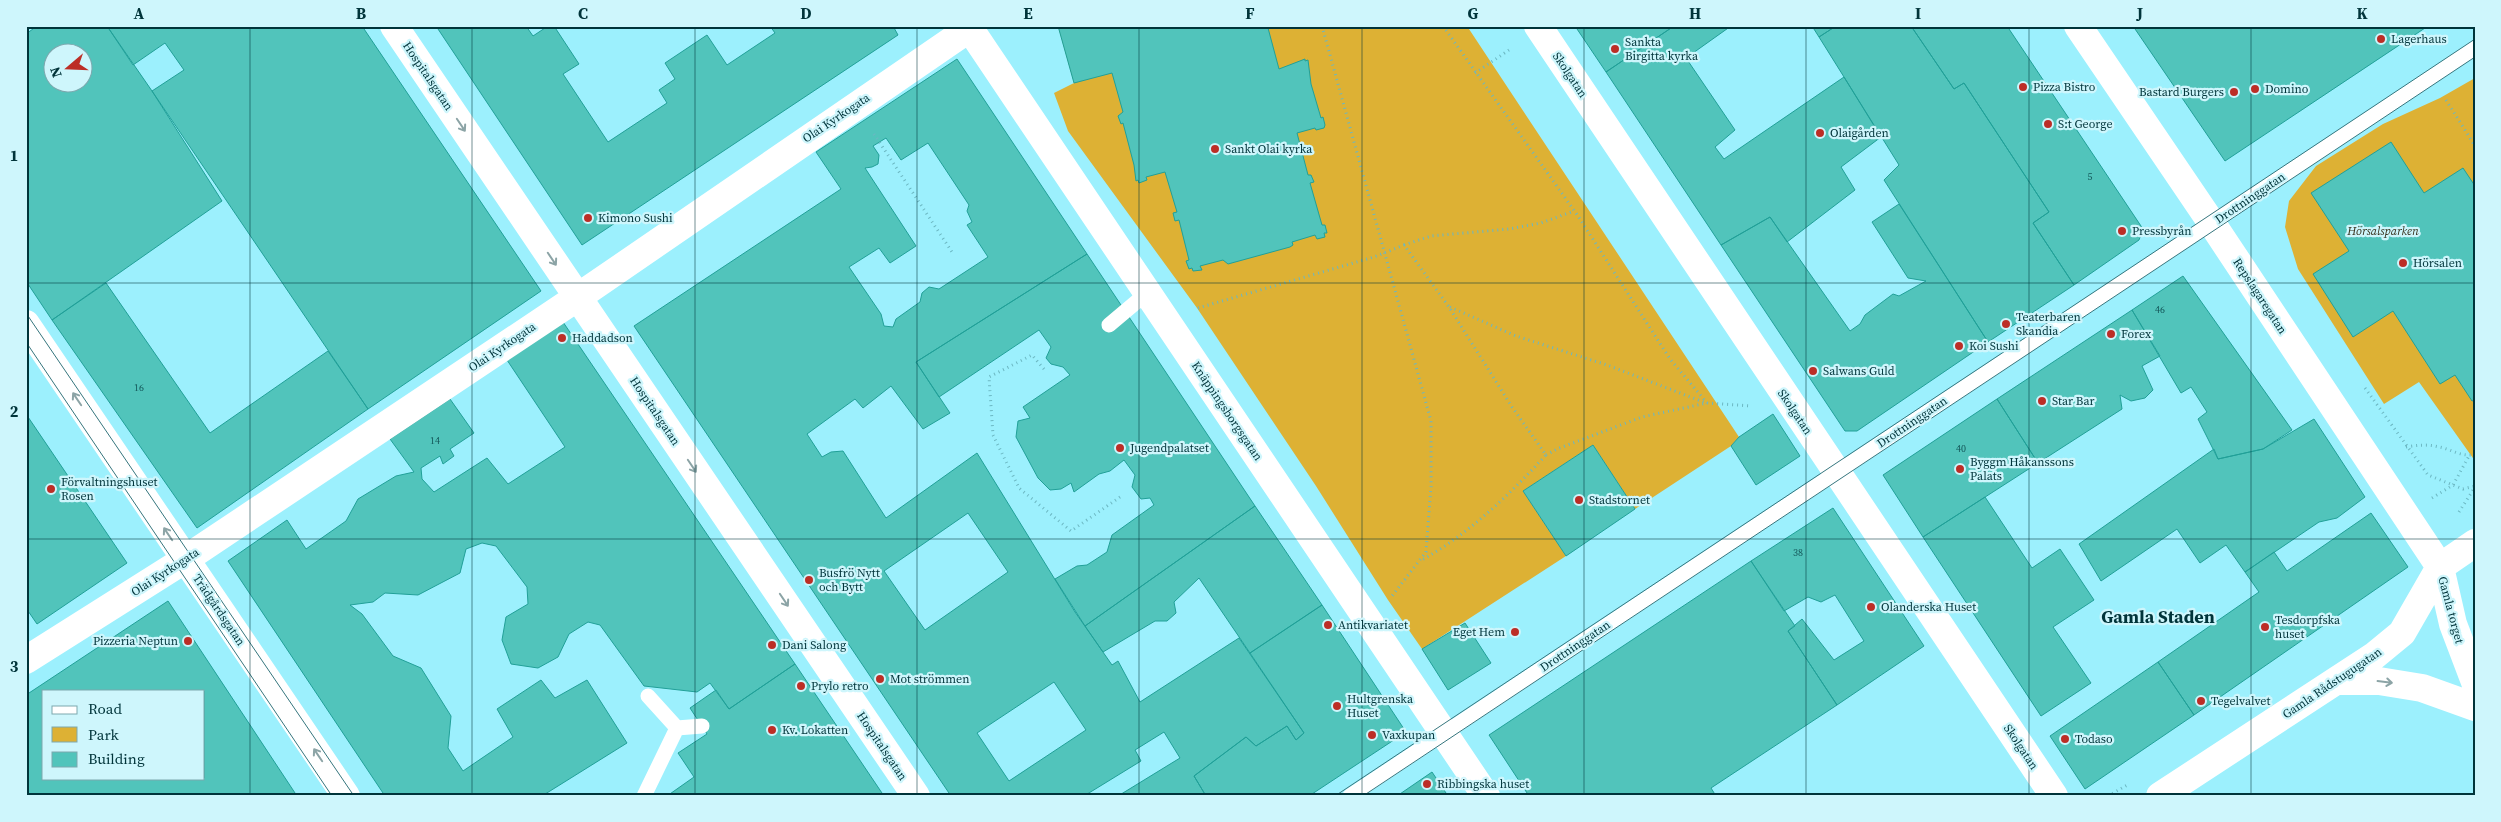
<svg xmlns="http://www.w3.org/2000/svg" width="2501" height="822" font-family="'Source Serif 4',serif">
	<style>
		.green { fill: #ddb134 }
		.building { fill: #51c4bb; stroke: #21a098; fill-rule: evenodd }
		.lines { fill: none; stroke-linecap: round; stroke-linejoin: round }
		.path { stroke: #6cb7c2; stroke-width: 3; stroke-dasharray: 1 4; stroke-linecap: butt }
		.service { stroke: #fff; stroke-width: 15 }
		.minor { stroke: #fff; stroke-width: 28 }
		.tram { stroke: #36767e; stroke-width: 1 }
		.oneway { stroke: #8ca4a6 }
		.grid { fill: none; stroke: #00343a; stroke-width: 1; stroke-opacity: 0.55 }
		.poi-dot { fill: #bc2e26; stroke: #cef6fc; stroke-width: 2 }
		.labels { text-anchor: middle; stroke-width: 4.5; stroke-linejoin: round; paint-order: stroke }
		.number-label { font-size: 10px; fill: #14585a }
		.poi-label { font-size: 12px; fill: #00343a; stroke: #cef6fc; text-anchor: start }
		.street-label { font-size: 12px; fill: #00343a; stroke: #cef6fc }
		.park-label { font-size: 12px; font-style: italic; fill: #362e19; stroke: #cef6fc }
		.district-label { font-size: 18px; font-weight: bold; fill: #00343a; stroke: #cef6fc }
		.neatline { fill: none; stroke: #00343a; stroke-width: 2 }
		.grid-label { font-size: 16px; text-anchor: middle; font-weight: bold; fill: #00343a }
	</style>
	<rect width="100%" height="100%" fill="#9cf0fd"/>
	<!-- green -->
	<path class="green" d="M 1058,26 L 1467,26 L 1739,437 L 1731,446 L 1635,509 L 1593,445 L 1523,491 L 1566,556 L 1422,649 L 1388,600 L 1316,486 L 1197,308 L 1068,131 L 1054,93 L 1074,83 Z
		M 2475,78 L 2475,461 L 2419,382 L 2384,404 L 2298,269 L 2285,227 L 2289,201 L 2316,166 L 2383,124 L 2440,98 Z"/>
	<!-- building -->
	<path class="building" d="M 37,26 L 107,26 L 152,91 L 222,201 L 52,320 L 26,281 L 26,34 ZM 52,52 L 82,52 L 82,82 L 52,82 Z
		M 107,26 L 362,26 L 541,291 L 368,409 L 152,91 L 184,70 L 165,43 L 133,65 Z
		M 436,26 L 526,26 L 533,36 L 548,26 L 554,26 L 579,64 L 563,74 L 608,142 L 667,103 L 659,90 L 675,79 L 665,63 L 707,35 L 727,65 L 775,33 L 770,26 L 893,26 L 898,35 L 582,245 Z
		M 1058,26 L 1270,26 L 1268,28 L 1279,69 L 1305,59 L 1305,61 L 1308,60 L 1311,84 L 1321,118 L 1323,117 L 1325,125 L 1324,128 L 1316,130 L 1315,128 L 1297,133 L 1308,175 L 1311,175 L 1314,182 L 1310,183 L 1322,225 L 1325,225 L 1327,233 L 1324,233 L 1325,237 L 1317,239 L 1315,235 L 1292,242 L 1293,245 L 1290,247 L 1228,264 L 1223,260 L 1200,266 L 1202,270 L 1193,271 L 1192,268 L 1189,269 L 1186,261 L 1189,260 L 1179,220 L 1175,221 L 1173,213 L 1177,212 L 1165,172 L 1146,177 L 1147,180 L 1139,183 L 1138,180 L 1136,181 L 1134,165 L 1123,123 L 1121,124 L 1118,116 L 1123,112 L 1112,73 L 1074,83 Z
		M 1575,26 L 1674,26 L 1606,72 Z
		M 1674,26 L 1731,26 L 1686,58 L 1735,130 L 1715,147 L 1724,159 L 1844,77 L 1881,137 L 1841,167 L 1855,190 L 1787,242 L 1770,217 L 1721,245 L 1606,72 Z
		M 1812,26 L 1836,26 L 1819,37 Z
		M 1836,26 L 1911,26 L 1954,89 L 1964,83 L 2049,212 L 2033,223 L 2074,285 L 1988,342 L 1884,180 L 1899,165 L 1819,37 Z
		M 1911,26 L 2007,26 L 2143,229 L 2139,240 L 2074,285 L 2033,223 L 2049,212 L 1964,83 L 1954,89 Z
		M 2133,26 L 2428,26 L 2225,161 Z
		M 957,59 L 1087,254 L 916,362 L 950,413 L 923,429 L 891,386 L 863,408 L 855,399 L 807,434 L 822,457 L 831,452 L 843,451 L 886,518 L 977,453 L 1075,612 L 1112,665 L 1118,661 L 1140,702 L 1239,638 L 1304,733 L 1296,740 L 1287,726 L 1256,746 L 1246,737 L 1194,776 L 1206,796 L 1118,796 L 1180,758 L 1164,732 L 1135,750 L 1141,761 L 1084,796 L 951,796 L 634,326 L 841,189 L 816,152 ZM 886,138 L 901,160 L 928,143 L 969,205 L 967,211 L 972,222 L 967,225 L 988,257 L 939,289 L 929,287 L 922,293 L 920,302 L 896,319 L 893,327 L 884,326 L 881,314 L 849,267 L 879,248 L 890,263 L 916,246 L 865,168 L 872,167 L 878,164 L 879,155 L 873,146 ZM 968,513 L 1008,572 L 925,630 L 884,571 ZM 1054,682 L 1086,730 L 1009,781 L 977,733 Z
		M 2391,142 L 2424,193 L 2463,168 L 2475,186 L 2475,400 L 2472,401 L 2455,375 L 2440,384 L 2393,311 L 2353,337 L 2313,274 L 2349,251 L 2311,193 Z
		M 1899,204 L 1988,342 L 1857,431 L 1845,431 L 1721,245 L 1770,217 L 1850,331 L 1860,324 L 1865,315 L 1893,294 L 1899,296 L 1926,281 L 1908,278 L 1872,222 Z
		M 1087,254 L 1255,506 L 1085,626 L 1055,579 L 1077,566 L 1087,565 L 1107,552 L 1112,535 L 1154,505 L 1150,498 L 1141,499 L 1132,487 L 1135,475 L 1124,460 L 1110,471 L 1099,474 L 1074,492 L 1071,483 L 1061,489 L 1050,490 L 1038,478 L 1016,437 L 1018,421 L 1030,418 L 1023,407 L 1070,375 L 1063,367 L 1051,364 L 1046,358 L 1051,347 L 1039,330 L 939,397 L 916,362 Z
		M 2183,276 L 2292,430 L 2263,449 L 2218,459 L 2198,419 L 2207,412 L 2191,387 L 2181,393 L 2132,310 Z
		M 106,283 L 210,433 L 328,351 L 368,409 L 197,528 L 52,320 Z
		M 2132,310 L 2160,356 L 2142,366 L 2153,390 L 2145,398 L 2131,401 L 2120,395 L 2122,409 L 2038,463 L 1997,399 Z
		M 563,322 L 795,664 L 729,709 L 710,683 L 697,692 L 644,686 L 600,625 L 588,622 L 569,634 L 558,657 L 538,668 L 511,664 L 502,640 L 506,617 L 528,604 L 527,587 L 496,546 L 482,543 L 466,549 L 460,573 L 418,595 L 385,593 L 373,602 L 350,605 L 362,614 L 393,656 L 421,668 L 451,716 L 448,748 L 463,771 L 513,737 L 497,709 L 541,680 L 555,698 L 587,680 L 627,743 L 542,796 L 385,796 L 228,561 L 287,520 L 306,549 L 346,521 L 358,499 L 396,476 L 414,472 L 390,439 L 450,399 L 474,433 L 450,449 L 454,456 L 443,464 L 440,456 L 421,468 L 422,479 L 434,492 L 487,458 L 508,484 L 565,447 L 507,360 Z
		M 1997,399 L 2038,463 L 1923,537 L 1883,475 Z
		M 26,414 L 127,563 L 37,624 L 26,608 Z
		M 1773,414 L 1800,456 L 1756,485 L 1731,446 L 1739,437 Z
		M 2314,419 L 2365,497 L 2337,518 L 2319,522 L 2245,572 L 2226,545 L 2200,563 L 2177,529 L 2101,581 L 2079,544 L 2214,449 L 2218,459 L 2263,449 Z
		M 1593,445 L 1635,509 L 1566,556 L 1523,491 Z
		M 1985,497 L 2032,568 L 2060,549 L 2094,600 L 2053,627 L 2091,683 L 2041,716 L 1923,537 Z
		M 1255,506 L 1322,605 L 1250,653 L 1199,578 L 1174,602 L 1176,613 L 1167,621 L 1155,621 L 1103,652 L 1085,626 Z
		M 1833,508 L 1924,646 L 1837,705 L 1788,631 L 1802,619 L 1834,660 L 1864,641 L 1835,595 L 1821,602 L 1808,597 L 1784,611 L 1751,561 Z
		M 2371,513 L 2408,567 L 2194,715 L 2158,662 L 2259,592 L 2245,572 L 2274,552 L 2287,571 Z
		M 1751,561 L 1795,626 L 1788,631 L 1837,705 L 1711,788 L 1716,796 L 1529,796 L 1489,735 Z
		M 168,601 L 297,796 L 26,796 L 26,695 ZM 44,691 L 204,691 L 204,778 L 44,778 Z
		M 1322,605 L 1406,732 L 1309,796 L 1206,796 L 1194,776 L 1246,737 L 1256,746 L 1287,726 L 1296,740 L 1304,733 L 1250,653 Z
		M 1465,623 L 1491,663 L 1448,690 L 1422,649 Z
		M 2158,662 L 2194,715 L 2085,789 L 2050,736 Z
		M 795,664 L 884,796 L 667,796 L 694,777 L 678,753 L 707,734 L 690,708 L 716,690 L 729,709 Z
		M 1432,772 L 1448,796 L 1397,796 Z"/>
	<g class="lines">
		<!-- path -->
		<path class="path" d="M 1322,26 L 1431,421 L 1431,487 L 1426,552 L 1392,596
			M 1443,26 L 1578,216 L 1670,359 L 1707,403
			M 1475,73 L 1512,48
			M 2446,100 L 2475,146
			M 874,134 L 952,252
			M 1404,245 L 1431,236 L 1509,229 L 1541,223 L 1574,211
			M 1450,307 L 1516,336 L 1607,365 L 1706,403
			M 1198,308 L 1374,257 L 1404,245 L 1449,307 L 1512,407 L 1546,455 C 1509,495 1468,535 1420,561
			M 1044,369 L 1032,355 L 989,377 L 993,435 L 1019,488 L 1071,531 L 1123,495
			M 2365,388 L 2428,475 L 2463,489 L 2475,486
			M 2406,447 C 2418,445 2428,444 2439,447 C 2451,449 2463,458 2475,454
			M 1546,455 L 1557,449 L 1642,417 L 1707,403 L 1752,406
			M 2432,498 L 2453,485 L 2469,456
			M 2459,512 L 2475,487
			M 2108,796 L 2129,784"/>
		<!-- service -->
		<path class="service" d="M 1109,325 L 1147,293
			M 648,696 L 677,728 L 702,726
			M 644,796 L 677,728
			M 1350,796 L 2475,48"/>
		<!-- minor -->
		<path class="minor" d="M 394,26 L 916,796
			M 968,26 L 1486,796
			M 1538,26 L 2054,796
			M 2078,26 L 2215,228 L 2440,567 L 2453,624 L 2475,682
			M 26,324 L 346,796
			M 26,660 L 178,564 L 578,297 L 973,26
			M 2336,681 L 2379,681 L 2422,688 L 2475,707
			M 2160,796 L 2374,656 L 2402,633 L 2440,567 L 2475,543"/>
		<!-- tram -->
		<path class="tram" d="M 26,313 L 354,796
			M 26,342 L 332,796
			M 1335,796 L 2475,39
			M 1363,796 L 2475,57"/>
	</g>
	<!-- one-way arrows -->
	<defs><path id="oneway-shaft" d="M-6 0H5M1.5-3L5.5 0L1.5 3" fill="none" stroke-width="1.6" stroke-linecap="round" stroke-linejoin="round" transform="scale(1.25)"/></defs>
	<g class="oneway">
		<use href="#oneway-shaft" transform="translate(461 125) rotate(56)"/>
		<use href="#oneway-shaft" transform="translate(552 259) rotate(56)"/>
		<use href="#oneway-shaft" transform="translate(77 399) rotate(-124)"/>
		<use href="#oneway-shaft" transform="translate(692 466) rotate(56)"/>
		<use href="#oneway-shaft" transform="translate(168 534) rotate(-124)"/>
		<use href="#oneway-shaft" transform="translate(784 600) rotate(56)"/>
		<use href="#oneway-shaft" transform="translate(2385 682) rotate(7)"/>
		<use href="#oneway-shaft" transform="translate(318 755) rotate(-124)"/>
	</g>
	<!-- grid -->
	<path class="grid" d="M 250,26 L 250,796M 472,26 L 472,796M 695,26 L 695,796M 917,26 L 917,796M 1139,26 L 1139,796M 1362,26 L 1362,796M 1584,26 L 1584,796M 1806,26 L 1806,796M 2029,26 L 2029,796M 2251,26 L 2251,796M 26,283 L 2475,283M 26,539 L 2475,539"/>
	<!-- markers -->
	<g class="poi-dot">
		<circle cx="2381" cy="39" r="5"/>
		<circle cx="1615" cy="49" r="5"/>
		<circle cx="2023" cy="87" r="5"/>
		<circle cx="2255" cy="89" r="5"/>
		<circle cx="2234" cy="92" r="5"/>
		<circle cx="2048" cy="124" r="5"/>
		<circle cx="1820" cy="133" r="5"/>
		<circle cx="1215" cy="149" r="5"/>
		<circle cx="588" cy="218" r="5"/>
		<circle cx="2122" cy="231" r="5"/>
		<circle cx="2403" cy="263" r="5"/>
		<circle cx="2006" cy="324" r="5"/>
		<circle cx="2111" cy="334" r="5"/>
		<circle cx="562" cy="338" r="5"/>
		<circle cx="1959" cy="346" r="5"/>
		<circle cx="1813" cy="371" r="5"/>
		<circle cx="2042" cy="401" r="5"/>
		<circle cx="1120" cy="448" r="5"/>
		<circle cx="1960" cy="469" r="5"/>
		<circle cx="51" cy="489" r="5"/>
		<circle cx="1579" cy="500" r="5"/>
		<circle cx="809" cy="580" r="5"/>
		<circle cx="1871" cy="607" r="5"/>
		<circle cx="1328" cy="625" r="5"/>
		<circle cx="2265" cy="627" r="5"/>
		<circle cx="1515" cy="632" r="5"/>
		<circle cx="188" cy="641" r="5"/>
		<circle cx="772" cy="645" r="5"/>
		<circle cx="880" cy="679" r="5"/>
		<circle cx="801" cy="686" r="5"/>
		<circle cx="2201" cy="701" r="5"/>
		<circle cx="1337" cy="706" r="5"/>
		<circle cx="772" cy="730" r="5"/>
		<circle cx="1372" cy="735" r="5"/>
		<circle cx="2065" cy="739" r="5"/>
		<circle cx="1427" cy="784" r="5"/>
	</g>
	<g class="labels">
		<!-- number labels -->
		<g class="number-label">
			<text x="2090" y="180">5</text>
			<text x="2160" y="313">46</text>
			<text x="139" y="391">16</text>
			<text x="435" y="444">14</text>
			<text x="1961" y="452">40</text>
			<text x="1798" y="556">38</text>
		</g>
		<!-- poi labels -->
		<g class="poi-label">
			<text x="2391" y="43">Lagerhaus</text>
			<text x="1625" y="46">Sankta<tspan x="1625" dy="14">Birgitta kyrka</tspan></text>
			<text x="2033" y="91">Pizza Bistro</text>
			<text x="2265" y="93">Domino</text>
			<text x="2224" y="96" text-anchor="end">Bastard Burgers</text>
			<text x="2058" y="128">S:t George</text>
			<text x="1830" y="137">Olaigården</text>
			<text x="1225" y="153">Sankt Olai kyrka</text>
			<text x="598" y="222">Kimono Sushi</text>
			<text x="2132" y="235">Pressbyrån</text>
			<text x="2413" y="267">Hörsalen</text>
			<text x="2016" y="321">Teaterbaren<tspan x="2016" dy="14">Skandia</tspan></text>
			<text x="2121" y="338">Forex</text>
			<text x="572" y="342">Haddadson</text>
			<text x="1969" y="350">Koi Sushi</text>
			<text x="1823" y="375">Salwans Guld</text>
			<text x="2052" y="405">Star Bar</text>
			<text x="1130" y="452">Jugendpalatset</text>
			<text x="1970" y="466">Byggm Håkanssons<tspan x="1970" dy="14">Palats</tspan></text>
			<text x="61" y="486">Förvaltningshuset<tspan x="61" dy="14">Rosen</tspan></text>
			<text x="1589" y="504">Stadstornet</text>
			<text x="819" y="577">Busfrö Nytt<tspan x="819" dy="14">och Bytt</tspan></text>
			<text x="1881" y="611">Olanderska Huset</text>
			<text x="2275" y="624">Tesdorpfska<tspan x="2275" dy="14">huset</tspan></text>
			<text x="1338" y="629">Antikvariatet</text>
			<text x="1505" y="636" text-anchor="end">Eget Hem</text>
			<text x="178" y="645" text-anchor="end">Pizzeria Neptun</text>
			<text x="782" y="649">Dani Salong</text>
			<text x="890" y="683">Mot strömmen</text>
			<text x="811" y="690">Prylo retro</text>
			<text x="1347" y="703">Hultgrenska<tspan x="1347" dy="14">Huset</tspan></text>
			<text x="2211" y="705">Tegelvalvet</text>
			<text x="782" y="734">Kv. Lokatten</text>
			<text x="1382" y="739">Vaxkupan</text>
			<text x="2075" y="743">Todaso</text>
			<text x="1437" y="788">Ribbingska huset</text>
		</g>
		<!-- street labels -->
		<g class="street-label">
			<text transform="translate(1570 75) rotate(56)" y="4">Skolgatan</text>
			<text transform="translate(428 76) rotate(56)" y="4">Hospitalsgatan</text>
			<text transform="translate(836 118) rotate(-34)" y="4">Olai Kyrkogata</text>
			<text transform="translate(2250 198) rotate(-34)" y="4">Drottninggatan</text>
			<text transform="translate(2260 296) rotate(57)" y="4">Repslagaregatan</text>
			<text transform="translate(502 347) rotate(-34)" y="4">Olai Kyrkogata</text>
			<text transform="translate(655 411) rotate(56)" y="4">Hospitalsgatan</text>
			<text transform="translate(1227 411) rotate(56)" y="4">Knäppingsborgsgatan</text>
			<text transform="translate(1795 412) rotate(56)" y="4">Skolgatan</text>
			<text transform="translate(1912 422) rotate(-34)" y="4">Drottninggatan</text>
			<text transform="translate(165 572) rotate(-33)" y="4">Olai Kyrkogata</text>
			<text transform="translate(219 610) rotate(56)" y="4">Trädgårdsgatan</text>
			<text transform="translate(2451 610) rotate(75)" y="4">Gamla torget</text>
			<text transform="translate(1575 646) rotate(-34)" y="4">Drottninggatan</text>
			<text transform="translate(2332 683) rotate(-34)" y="4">Gamla Rådstugugatan</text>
			<text transform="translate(882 746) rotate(56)" y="4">Hospitalsgatan</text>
			<text transform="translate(2021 747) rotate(56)" y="4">Skolgatan</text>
		</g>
		<!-- park labels -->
		<g class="park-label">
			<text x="2383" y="235">Hörsalsparken</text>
		</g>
		<!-- district labels -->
		<g class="district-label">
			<text x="2158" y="623">Gamla Staden</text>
		</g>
	</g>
	<!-- border -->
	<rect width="2501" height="822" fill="none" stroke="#cef6fc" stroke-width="55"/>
	<!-- legend -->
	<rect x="42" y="690" width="162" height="90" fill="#cef6fc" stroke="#7ca8ae"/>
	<rect x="52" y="706" width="25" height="8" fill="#ffffff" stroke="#7ca8ae"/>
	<text x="88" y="714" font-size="15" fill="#00343a">Road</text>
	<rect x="52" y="727" width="25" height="15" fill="#ddb134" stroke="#7ca8ae"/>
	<text x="88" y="740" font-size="15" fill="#00343a">Park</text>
	<rect x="52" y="752" width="25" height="15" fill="#51c4bb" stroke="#7ca8ae"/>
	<text x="88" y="764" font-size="15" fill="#00343a">Building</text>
	<!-- north arrow -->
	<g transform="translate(68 68) rotate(251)"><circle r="24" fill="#cef6fc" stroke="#7ca8ae"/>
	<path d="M0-4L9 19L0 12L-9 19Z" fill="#bc2e26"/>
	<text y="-8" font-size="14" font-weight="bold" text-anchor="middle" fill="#00343a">N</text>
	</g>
	<rect x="28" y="28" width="2446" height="766" class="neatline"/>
	<g class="grid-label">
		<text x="139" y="19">A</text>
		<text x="361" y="19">B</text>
		<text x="583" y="19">C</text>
		<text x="806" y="19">D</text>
		<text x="1028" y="19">E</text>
		<text x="1250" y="19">F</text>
		<text x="1473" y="19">G</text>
		<text x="1695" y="19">H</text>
		<text x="1918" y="19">I</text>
		<text x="2140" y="19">J</text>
		<text x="2362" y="19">K</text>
		<text x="14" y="161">1</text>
		<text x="14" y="417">2</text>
		<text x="14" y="672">3</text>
	</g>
</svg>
